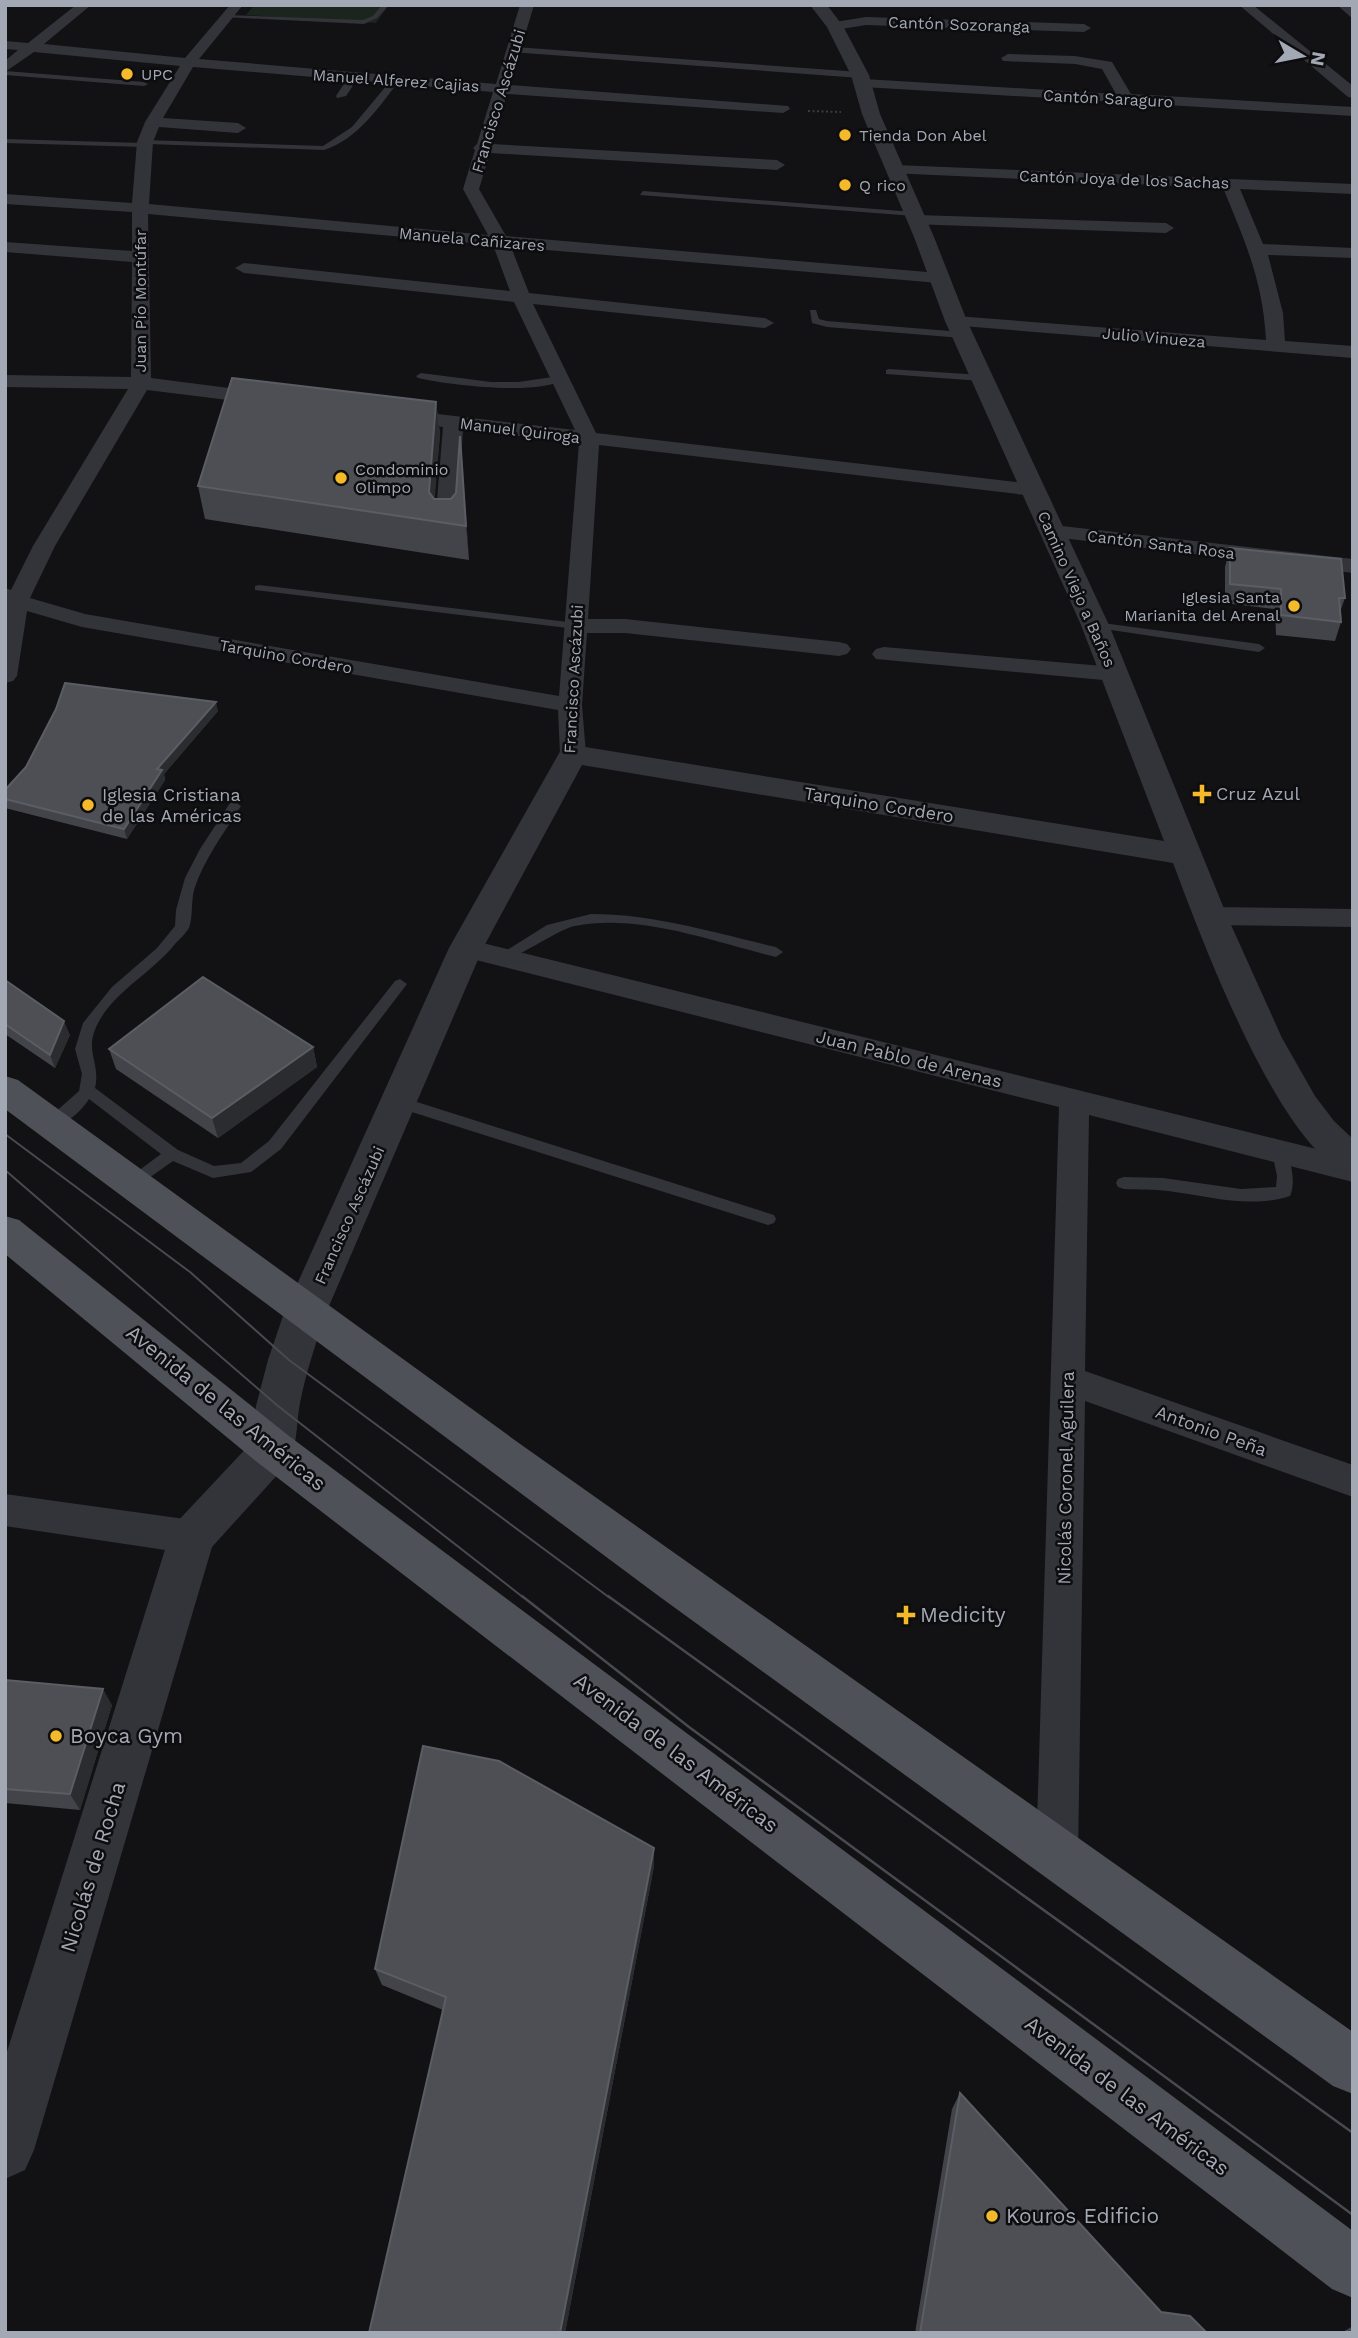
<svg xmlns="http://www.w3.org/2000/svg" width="1358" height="2338" font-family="'Work Sans',sans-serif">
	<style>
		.green { fill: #1c241e }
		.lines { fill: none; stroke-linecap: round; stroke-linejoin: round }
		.path { stroke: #393b40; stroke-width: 2; stroke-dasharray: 2 2.5; stroke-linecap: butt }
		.service { fill: #333439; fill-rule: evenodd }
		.pedestrian { fill: #333439; fill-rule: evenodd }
		.minor { fill: #333439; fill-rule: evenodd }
		.tertiary { fill: #333439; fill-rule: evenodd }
		.primary { fill: #4f5158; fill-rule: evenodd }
		.tram-far1 { stroke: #484a50; stroke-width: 2 }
		.tram { stroke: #484a50; stroke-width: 2.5 }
		.wall { fill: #434449 }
		.shaded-wall { fill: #2b2c2f }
		.building { fill: #4e4f55; stroke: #5b5d64; stroke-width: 2 }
		.poi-dot { fill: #f5ba29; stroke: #0d0d0f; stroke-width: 2.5 }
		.labels { text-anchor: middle; stroke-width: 5; stroke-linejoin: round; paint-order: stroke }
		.far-street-label { font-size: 16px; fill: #a3a8b5; stroke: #0d0d0f }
		.far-poi-label { font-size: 16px; fill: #a3a8b5; stroke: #0d0d0f; text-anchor: start }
		.poi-label { font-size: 18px; fill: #a3a8b5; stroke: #0d0d0f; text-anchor: start }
		.street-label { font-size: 18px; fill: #a3a8b5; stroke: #0d0d0f }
		.near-street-label { font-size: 21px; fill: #a3a8b5; stroke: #0d0d0f }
		.near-poi-label { font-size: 21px; fill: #a3a8b5; stroke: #0d0d0f; text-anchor: start }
	</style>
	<rect width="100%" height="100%" fill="#121214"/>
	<!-- green -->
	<path class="green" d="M 254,5 L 389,5 L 376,23 L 246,15 Z"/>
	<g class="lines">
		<!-- path -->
		<path class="path" d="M 808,111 L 841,112"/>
		<!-- service -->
		<path class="service" d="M 382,5 L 389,5 L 377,18 L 364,24 L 223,17 L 226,15 L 363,20 L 373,16 Z
			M 5,71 L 144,82 L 148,84 L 144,86 L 5,75 Z
			M 392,79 L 399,81 C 378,108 358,139 324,150 L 148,144 L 145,147 L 5,143 L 5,139 L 142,143 L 145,140 L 323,146 L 352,127 Z
			M 643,191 L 914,212 L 918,214 L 914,216 L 640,195 Z
			M 810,310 L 816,310 L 819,319 L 827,321 L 962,332 L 967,335 L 962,338 L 827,327 L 812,323 Z
			M 889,369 L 982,375 L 987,378 L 982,381 L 886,374 L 886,370 Z
			M 421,373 L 491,382 L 518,382 L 560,376 L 565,379 C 538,396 449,385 418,378 L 416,376 Z
			M 259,585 L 576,623 L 582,626 L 576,629 L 255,590 L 255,586 Z
			M 1095,622 L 1259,644 L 1265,648 L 1259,652 L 1091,627 L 1089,625 Z
			M 235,802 L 241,806 C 224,833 204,859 194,890 C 191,902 193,917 189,928 C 186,933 179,940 175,944 C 152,973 113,992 97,1025 C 84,1052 101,1063 95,1088 L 178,1150 L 214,1166 L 241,1163 L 269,1141 L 395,981 L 400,979 L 407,984 L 281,1149 L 251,1172 L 213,1178 L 173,1161 L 132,1190 L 126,1188 L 124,1184 L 126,1180 L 161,1154 L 89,1099 C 81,1112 66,1124 51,1129 L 43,1123 L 79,1091 L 82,1074 L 75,1049 L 83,1023 L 112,987 L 157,948 L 175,926 L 176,910 L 185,878 L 200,849 L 230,803 Z
			M 591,914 C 655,914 715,933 776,947 L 783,952 L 776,957 C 715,942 638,913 575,926 C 555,930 511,964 498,960 L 496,957 L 547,925 Z
			M 398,1096 L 774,1215 L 776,1219 L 774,1223 L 768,1225 L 393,1106 L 390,1102 L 393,1098 Z
			M 1280,1146 L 1288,1152 C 1291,1167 1296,1182 1290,1196 C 1251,1209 1207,1196 1168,1191 C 1154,1189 1139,1190 1124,1189 L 1118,1187 L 1116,1183 L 1118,1179 L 1124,1177 L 1163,1178 L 1241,1189 L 1276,1187 L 1277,1176 L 1272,1152 Z"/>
		<!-- pedestrian -->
		<path class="pedestrian" d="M 515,47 L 860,72 L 865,75 L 860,78 L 511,52 L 511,48 Z
			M 353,75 L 358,78 L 346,96 L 337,98 L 336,96 L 349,76 Z"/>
		<!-- minor -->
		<path class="minor" d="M 76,5 L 91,5 L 44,44 L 185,58 L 230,5 L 243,5 L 199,59 L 496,84 L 520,5 L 534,5 L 510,85 L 788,106 L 790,109 L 783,113 L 507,94 L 492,144 L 777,160 L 785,165 L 777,170 L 490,153 L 479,189 L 506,236 L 939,273 L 948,278 L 939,283 L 511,247 L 529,293 L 765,318 L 774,323 L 765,328 L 533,304 L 596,433 L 1034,484 L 1041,486 L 1044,490 L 1041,494 L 1034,496 L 599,445 L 588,619 L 625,619 L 839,642 L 847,644 L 851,649 L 847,654 L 839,656 L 625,633 L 587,633 L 582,705 L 586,754 L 582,759 L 573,762 L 564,759 L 560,754 L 558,710 L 82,627 L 27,611 L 17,676 L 13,681 L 5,683 L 5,588 L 11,590 L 33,546 L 128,389 L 5,387 L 5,375 L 131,377 L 132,262 L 5,252 L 5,242 L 132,251 L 132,212 L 5,204 L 5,194 L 132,203 L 137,142 L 145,122 L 180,66 L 34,52 L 5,72 L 5,61 L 18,50 L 5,49 L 5,41 L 28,43 ZM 193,67 L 493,92 L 477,144 L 473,148 L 475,150 L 463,189 L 488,235 L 149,204 L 153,142 L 159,127 L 238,133 L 246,128 L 238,123 L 163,118 ZM 148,214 L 493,245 L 510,291 L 244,263 L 235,268 L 244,273 L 514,302 L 575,430 L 395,409 L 388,411 L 385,415 L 388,419 L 395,421 L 443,427 L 435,525 L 438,530 L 454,530 L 457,525 L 463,429 L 579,443 L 559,696 L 85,614 L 30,598 L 55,546 L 147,390 L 268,405 L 278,399 L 268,393 L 151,378 Z
			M 1239,5 L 1253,5 L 1353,86 L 1353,98 L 1348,97 Z
			M 1337,5 L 1351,5 L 1353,19 Z
			M 866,17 L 1084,24 L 1091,28 L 1084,32 L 866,25 L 835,30 L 828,26 L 835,22 Z
			M 1008,54 L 1075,56 L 1112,62 L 1131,94 L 1353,107 L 1353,116 L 864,87 L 857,83 L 864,79 L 1116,94 L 1102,69 L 1075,64 L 1003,61 L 1001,58 Z
			M 895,165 L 1353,184 L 1353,194 L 1240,189 L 1263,244 L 1353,248 L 1353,258 L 1268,255 L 1283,313 L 1285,341 L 1353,346 L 1353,358 L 950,325 L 947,321 L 956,316 L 1266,340 C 1263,281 1245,241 1223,188 L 889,173 L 887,170 Z
			M 917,215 L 1166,223 L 1174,228 L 1166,233 L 911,224 L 909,220 L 911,216 Z
			M 1053,525 L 1353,559 L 1353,573 L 1045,536 L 1042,531 L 1045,526 Z
			M 884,647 L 1114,667 L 1122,669 L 1126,674 L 1122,679 L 1114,681 L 876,659 L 872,654 L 876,649 Z
			M 1210,907 L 1353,909 L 1353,927 L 1210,925 L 1200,922 L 1196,916 L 1200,910 Z
			M 466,939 L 1353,1158 L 1353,1182 L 1089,1115 L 1085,1371 L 1353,1465 L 1353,1497 L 1085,1401 L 1078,1856 L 1072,1871 L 1057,1877 L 1042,1871 L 1036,1856 L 1059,1107 L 456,955 L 452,948 L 456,941 Z
			M 5,1494 L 192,1520 L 205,1525 L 211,1537 L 205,1549 L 192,1554 L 5,1526 Z"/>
		<!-- tertiary -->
		<path class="tertiary" d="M 810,5 L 827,5 L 843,26 L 869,75 L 880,114 L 934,237 L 967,321 L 1109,625 L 1227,916 L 1282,1038 L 1315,1096 L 1334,1121 L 1353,1139 L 1353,1176 C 1280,1154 1200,934 1173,863 L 582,765 L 483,948 L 326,1313 C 316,1343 306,1372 300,1403 C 296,1424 298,1443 289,1462 L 212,1547 L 34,2150 L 25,2170 L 5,2179 L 5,2058 L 169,1537 L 176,1523 L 252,1442 L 256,1406 L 268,1360 L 284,1313 L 449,948 L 562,748 L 573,745 L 1164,841 L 1081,625 L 945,321 L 914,237 L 862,114 L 851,75 L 827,27 Z"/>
		<!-- primary -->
		<path class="primary" d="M 5,1076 L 18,1080 L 523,1446 L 1353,2032 L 1353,2094 L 1333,2086 L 660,1597 L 5,1109 Z
			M 5,1216 L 19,1220 L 289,1436 L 1353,2231 L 1353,2298 L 1332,2289 L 257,1462 L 5,1254 Z"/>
		<!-- tram-far1 -->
		<path class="tram-far1" d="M 5,1134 L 190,1272 L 289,1360 L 610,1598
			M 5,1170 L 278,1406 L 524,1598"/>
		<!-- tram -->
		<path class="tram" d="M 522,1596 L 689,1727 L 1353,2215
			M 608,1596 L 1353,2133"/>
	</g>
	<!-- wall -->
	<path class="wall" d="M 436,402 L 440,434 L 434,499 L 451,499 L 456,493 L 460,436 L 469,560 L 205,519 L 198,486 Z
		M 1230,548 L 1345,598 L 1340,612 L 1341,622 L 1335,641 L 1276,635 L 1275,609 L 1225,603 L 1225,567 Z
		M 218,711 L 164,774 L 165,780 L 127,839 L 5,808 L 5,790 Z
		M 5,980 L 70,1035 L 55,1068 L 5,1034 Z
		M 313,1047 L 317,1067 L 218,1138 L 116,1069 L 109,1049 Z
		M 5,1680 L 112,1705 L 80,1810 L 5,1803 Z
		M 654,1848 L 654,1866 L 565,2333 L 369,2333 L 443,2010 L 382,1985 L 375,1969 Z
		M 960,2093 L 1161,2312 L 1207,2333 L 915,2333 L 952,2109 Z
		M 1353,2326 L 1353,2333 L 1341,2333 Z"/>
	<!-- shaded-wall -->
	<path class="shaded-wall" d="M 436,402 L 440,434 L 433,521 L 429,492 Z
		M 460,436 L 463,469 L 469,560 L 466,526 Z
		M 216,702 L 218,711 L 164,774 L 165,780 L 127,839 L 124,829 L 157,769 Z
		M 64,1021 L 70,1035 L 55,1068 L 50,1055 Z
		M 313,1047 L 317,1067 L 218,1138 L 212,1118 Z
		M 103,1689 L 112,1705 L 80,1810 L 70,1794 Z
		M 654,1848 L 654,1866 L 565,2333 L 560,2333 Z"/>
	<!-- building -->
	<path class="building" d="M 232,378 L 436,402 L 429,492 L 434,499 L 451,499 L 456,493 L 460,436 L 466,526 L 198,486 Z
		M 1230,548 L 1341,559 L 1345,598 L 1339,598 L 1341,622 L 1281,615 L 1281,589 L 1230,584 Z
		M 65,683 L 216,702 L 157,769 L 162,770 L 124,829 L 5,799 L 5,790 L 26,767 L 56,709 Z
		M 203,977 L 313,1047 L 212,1118 L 109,1049 Z
		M 5,980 L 64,1021 L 50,1055 L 5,1024 Z
		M 5,1680 L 103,1689 L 70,1794 L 5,1789 Z
		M 423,1746 L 499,1761 L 654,1848 L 560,2333 L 369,2333 L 446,1997 L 375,1969 Z
		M 960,2093 L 1161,2312 L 1190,2316 L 1207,2333 L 920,2333 Z"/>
	<!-- markers -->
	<g class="poi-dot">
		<circle cx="127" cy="74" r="7"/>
		<circle cx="845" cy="135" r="7"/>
		<circle cx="845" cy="185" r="7"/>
		<circle cx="341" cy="478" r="7"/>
		<circle cx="1294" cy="606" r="7"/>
		<path d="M1198.5 783.5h7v7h7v7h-7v7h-7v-7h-7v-7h7z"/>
		<circle cx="88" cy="805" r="7"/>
		<path d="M902.5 1604.5h7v7h7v7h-7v7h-7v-7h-7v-7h7z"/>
		<circle cx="56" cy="1736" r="7"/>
		<circle cx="992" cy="2216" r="7"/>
	</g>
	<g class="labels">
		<!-- far-street labels -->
		<g class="far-street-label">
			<text transform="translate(959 24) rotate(2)" y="6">Cantón Sozoranga</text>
			<text transform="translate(396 80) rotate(4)" y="6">Manuel Alferez Cajias</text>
			<text transform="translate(1108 98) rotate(3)" y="6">Cantón Saraguro</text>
			<text transform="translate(498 101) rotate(-73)" y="6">Francisco Ascázubi</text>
			<text transform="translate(1124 179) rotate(2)" y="6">Cantón Joya de los Sachas</text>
			<text transform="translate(472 239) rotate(5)" y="6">Manuela Cañizares</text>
			<text transform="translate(140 301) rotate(-90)" y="6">Juan Pío Montúfar</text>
			<text transform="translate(1154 337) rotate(5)" y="6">Julio Vinueza</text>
			<text transform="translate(520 430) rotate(7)" y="6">Manuel Quiroga</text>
			<text transform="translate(1161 544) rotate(7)" y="6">Cantón Santa Rosa</text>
			<text transform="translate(1077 589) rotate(66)" y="6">Camino Viejo a Baños</text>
			<text transform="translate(286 656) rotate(10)" y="6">Tarquino Cordero</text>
			<text transform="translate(573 679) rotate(-87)" y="6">Francisco Ascázubi</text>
			<text transform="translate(349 1215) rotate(-66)" y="6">Francisco Ascázubi</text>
		</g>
		<!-- far-poi labels -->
		<g class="far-poi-label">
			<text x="141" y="80">UPC</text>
			<text x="859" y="141">Tienda Don Abel</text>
			<text x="859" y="191">Q rico</text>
			<text x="355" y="475">Condominio<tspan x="355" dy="18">Olimpo</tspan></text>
			<text x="1280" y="603" text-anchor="end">Iglesia Santa<tspan x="1280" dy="18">Marianita del Arenal</tspan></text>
		</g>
		<!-- poi labels -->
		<g class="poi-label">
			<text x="1216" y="800">Cruz Azul</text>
			<text x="102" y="801">Iglesia Cristiana<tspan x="102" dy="21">de las Américas</tspan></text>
		</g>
		<!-- street labels -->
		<g class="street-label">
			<text transform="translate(879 805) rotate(9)" y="6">Tarquino Cordero</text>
			<text transform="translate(909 1059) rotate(14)" y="6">Juan Pablo de Arenas</text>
			<text transform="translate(1211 1431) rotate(20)" y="6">Antonio Peña</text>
			<text transform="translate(1066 1478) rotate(-89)" y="6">Nicolás Coronel Aguilera</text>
		</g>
		<!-- near-street labels -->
		<g class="near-street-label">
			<text transform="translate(226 1408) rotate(39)" y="7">Avenida de las Américas</text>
			<text transform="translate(676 1753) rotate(37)" y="7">Avenida de las Américas</text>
			<text transform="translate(93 1867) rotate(-73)" y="7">Nicolás de Rocha</text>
			<text transform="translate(1127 2096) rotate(37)" y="7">Avenida de las Américas</text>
		</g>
		<!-- near-poi labels -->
		<g class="near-poi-label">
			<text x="920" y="1622">Medicity</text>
			<text x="70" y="1743">Boyca Gym</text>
			<text x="1006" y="2223">Kouros Edificio</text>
		</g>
	</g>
	<!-- border -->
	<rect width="1358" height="2338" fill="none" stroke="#a3a8b5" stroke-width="14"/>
	<!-- north arrow -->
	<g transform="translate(1302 56) rotate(100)" stroke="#0d0d0f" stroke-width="5" paint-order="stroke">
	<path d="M0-5L12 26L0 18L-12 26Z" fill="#a3a8b5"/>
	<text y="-10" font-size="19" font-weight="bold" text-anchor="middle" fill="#a3a8b5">N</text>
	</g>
</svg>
